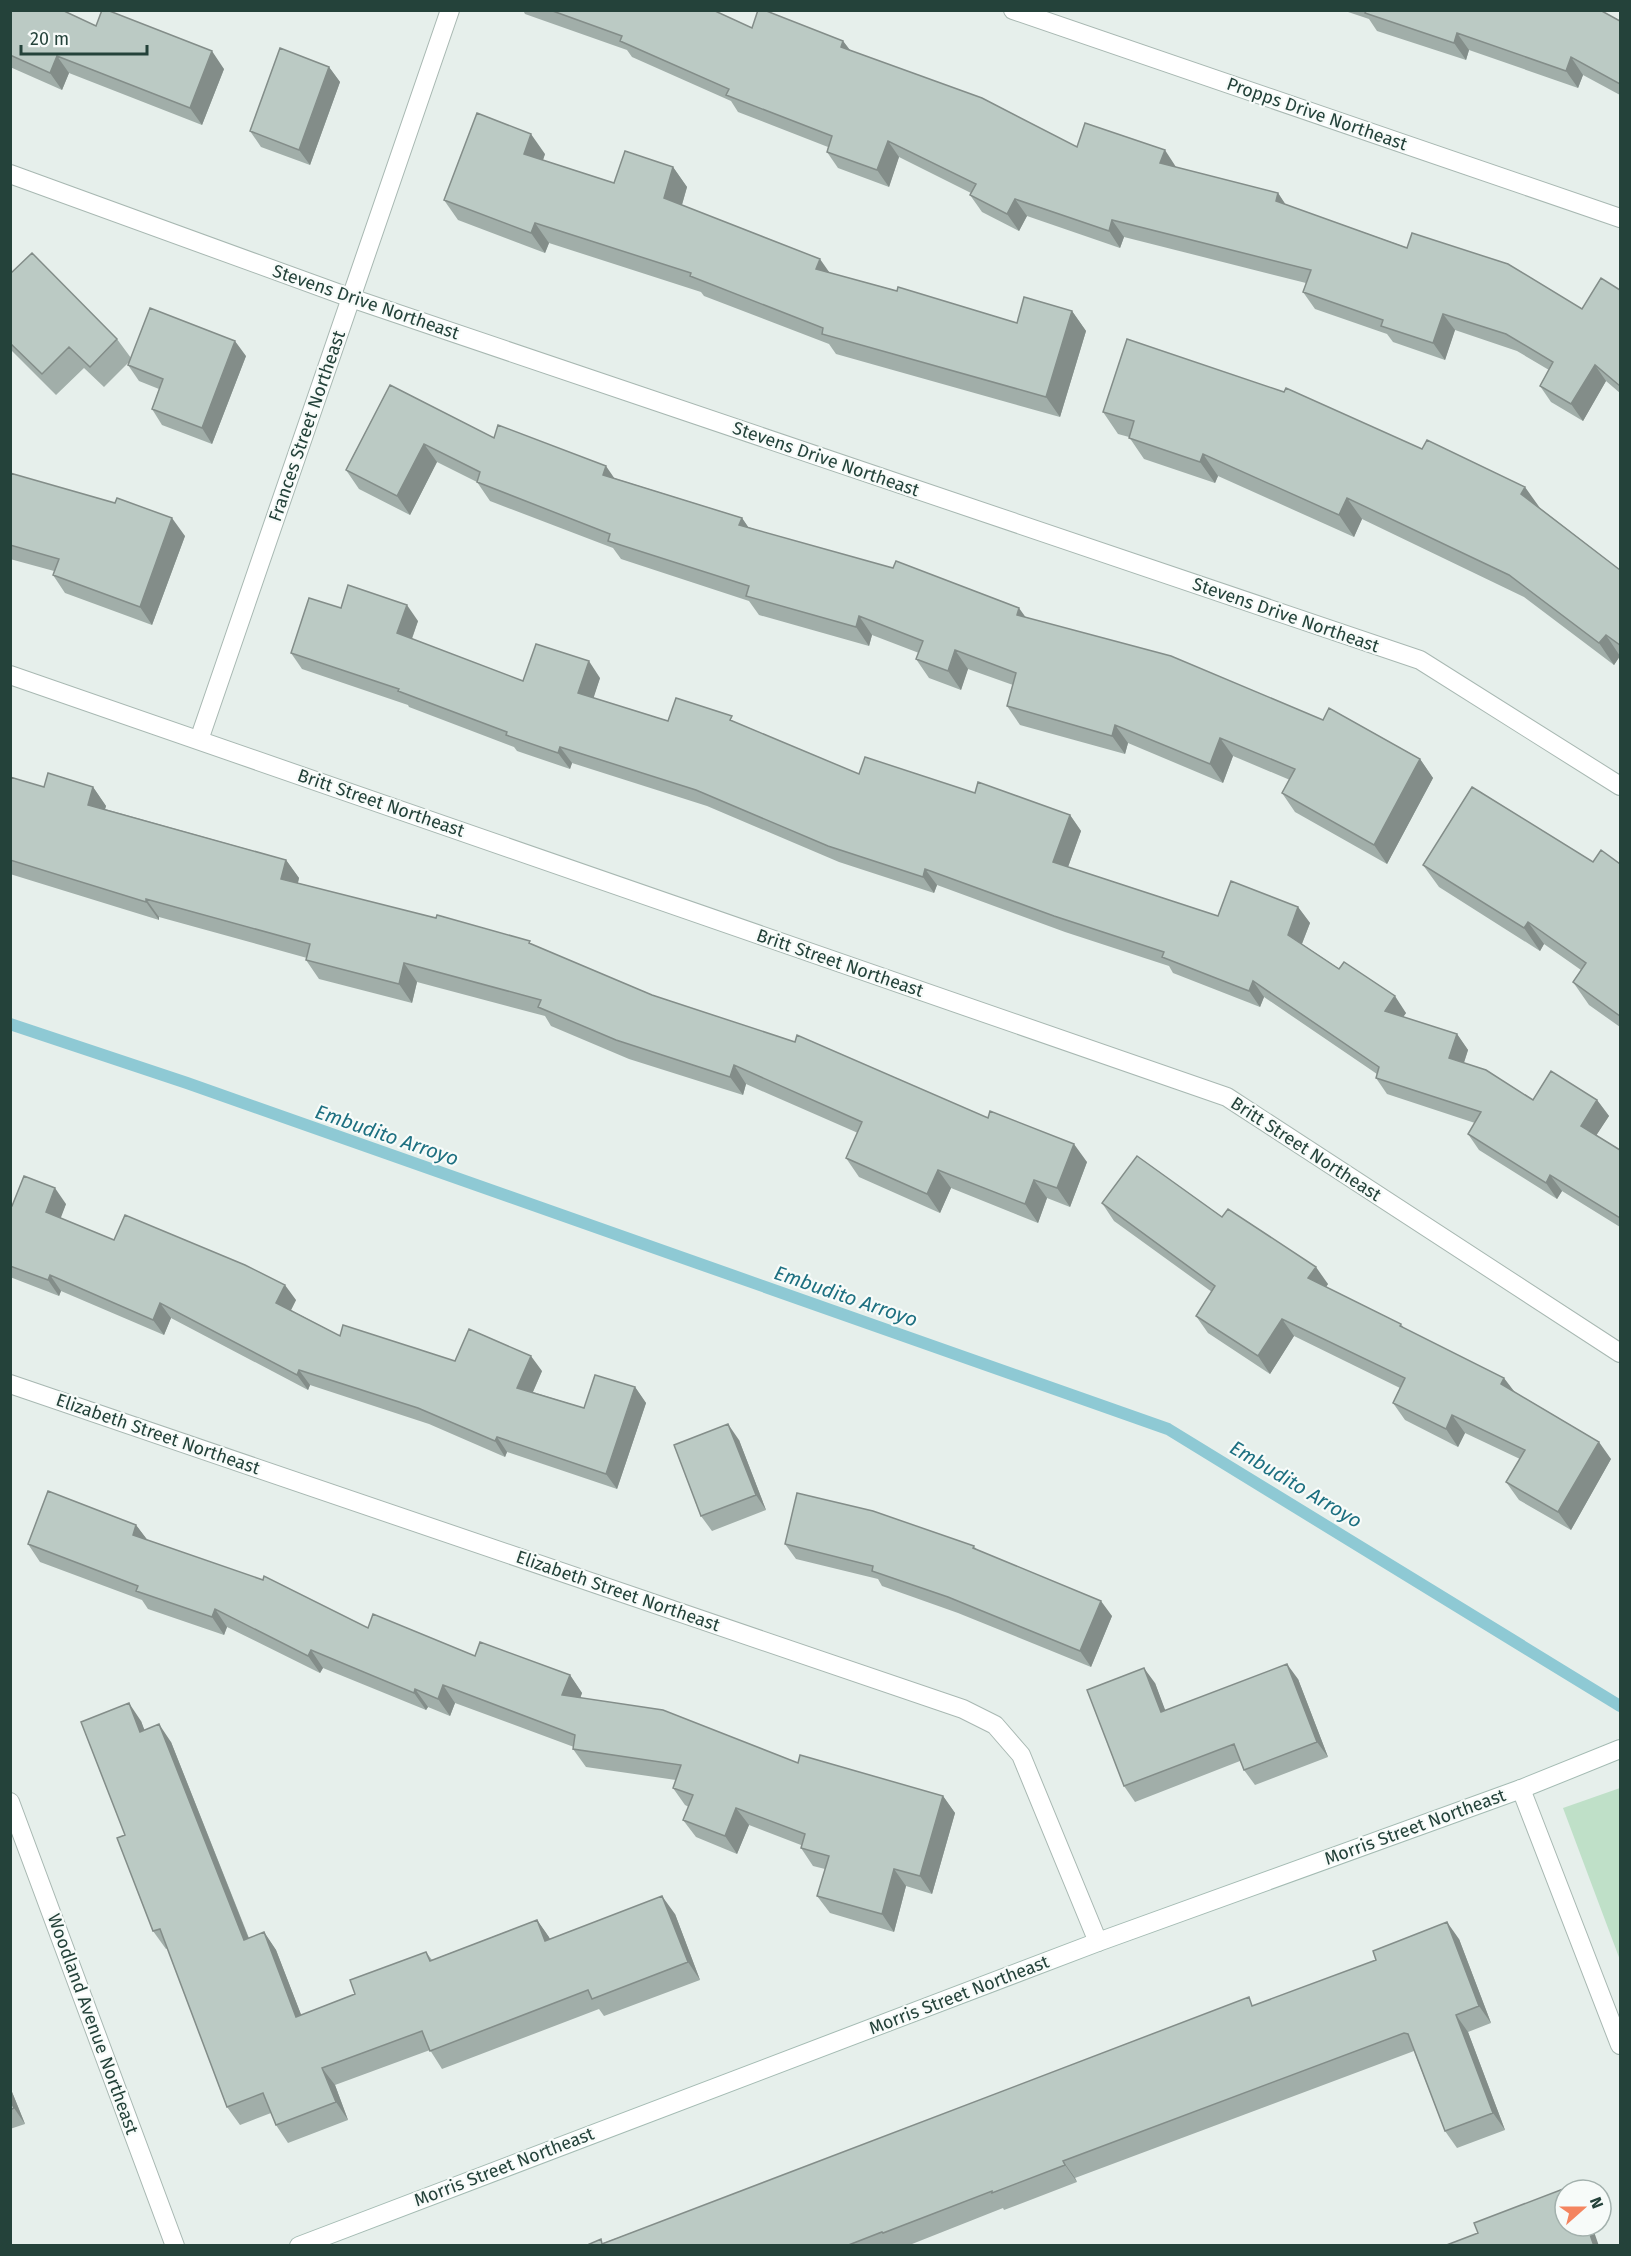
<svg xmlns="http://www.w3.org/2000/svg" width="1631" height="2256" font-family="'Fira Sans',sans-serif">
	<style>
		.green { fill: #bfe0c8 }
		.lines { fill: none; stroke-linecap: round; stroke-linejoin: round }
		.stream { stroke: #8ec9d4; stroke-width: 12 }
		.street-casing { stroke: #a8b8b2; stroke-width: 20 }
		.secondary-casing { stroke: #a4bbb3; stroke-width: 20 }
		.street { stroke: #fff; stroke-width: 18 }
		.secondary { stroke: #fff; stroke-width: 18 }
		.wall { fill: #a1aea9 }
		.shaded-wall { fill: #838d89 }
		.building { fill: #bbcac4; stroke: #838d89; stroke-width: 1.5 }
		.labels { text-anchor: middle; stroke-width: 4.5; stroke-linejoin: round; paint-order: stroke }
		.street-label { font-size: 18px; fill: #24423a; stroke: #f7fbf9 }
		.water-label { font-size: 20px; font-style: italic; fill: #1c6f80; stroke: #f7fbf9 }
	</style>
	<rect width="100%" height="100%" fill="#e6efeb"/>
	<!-- green -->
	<path class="green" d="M 1620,1788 L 1620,1960 L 1563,1808 Z"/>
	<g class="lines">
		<!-- stream -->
		<path class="stream" d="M 10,1024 L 187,1083 L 1168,1429 L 1620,1706"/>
		<!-- street casing -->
		<g class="street-casing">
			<path id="street" d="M 1013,10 L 1620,218
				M 10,174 L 351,298 L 1420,660 L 1620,786
				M 10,675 L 1227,1097 L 1620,1353
				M 199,740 L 450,10
				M 10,1384 L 963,1709 L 995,1725 L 1021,1755 L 1098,1942
				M 1521,1789 L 1620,2045
				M 10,1802 L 175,2246"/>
		</g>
		<!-- secondary casing -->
		<g class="secondary-casing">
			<path id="secondary" d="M 299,2246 L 1098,1942 L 1521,1789 L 1620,1749"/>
		</g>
		<!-- street -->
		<use href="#street" class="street"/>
		<!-- secondary -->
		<use href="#secondary" class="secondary"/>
	</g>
	<!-- wall -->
	<path class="wall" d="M 10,10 L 96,26 L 224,69 L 202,125 L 69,73 L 62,90 L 10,67 Z
		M 523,10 L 713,10 L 752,28 L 843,41 L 850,50 L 1077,147 L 1176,167 L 1278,193 L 1286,205 L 1582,309 L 1620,290 L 1620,393 L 1606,381 L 1583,421 L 1551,402 L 1540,386 L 1549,370 L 1517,351 L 1455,330 L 1445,360 L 1393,342 L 1387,334 L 1315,309 L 1303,292 L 1306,283 L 1124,237 L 1120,248 L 1027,216 L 1019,231 L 982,212 L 970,195 L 971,193 L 899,157 L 889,187 L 838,168 L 827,152 L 828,147 L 738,112 L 731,101 L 632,57 L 627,50 L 525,14 Z
		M 1342,10 L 1600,10 L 1620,21 L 1620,95 L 1583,75 L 1578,88 L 1469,50 L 1466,60 L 1377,31 L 1369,19 Z
		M 329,67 L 340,82 L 310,165 L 261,147 L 250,131 Z
		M 545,154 L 543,160 L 614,183 L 673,167 L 687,187 L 682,205 L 830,273 L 1017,323 L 1072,311 L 1086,331 L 1060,417 L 836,354 L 829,344 L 704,296 L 701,292 L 549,243 L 545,253 L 458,220 L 444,200 Z
		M 10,274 L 117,339 L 131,358 L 246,356 L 212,444 L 162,425 L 152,409 L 159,389 L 139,381 L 128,365 L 129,362 L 104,387 L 84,368 L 56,395 L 10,349 Z
		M 390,385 L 494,438 L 614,478 L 742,518 L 748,527 L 1026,617 L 1323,720 L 1420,759 L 1433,778 L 1387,864 L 1295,812 L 1282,793 L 1290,780 L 1233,756 L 1223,783 L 1128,743 L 1125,754 L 1020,725 L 1007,706 L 1013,685 L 968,669 L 961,690 L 929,678 L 916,659 L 919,653 L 872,635 L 869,646 L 759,615 L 749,601 L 621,559 L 613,548 L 490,501 L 477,482 L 437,462 L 410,515 L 359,489 L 346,470 Z
		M 1103,412 L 1540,508 L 1620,570 L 1620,656 L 1614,665 L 1524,597 L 1362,519 L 1354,537 L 1218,476 L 1215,483 L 1144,459 L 1129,437 L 1118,434 Z
		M 10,473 L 185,536 L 152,625 L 65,593 L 53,575 L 54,571 L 10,559 Z
		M 341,608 L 418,621 L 412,639 L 523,681 L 600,678 L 593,698 L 668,721 L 737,723 L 859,774 L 975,793 L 1070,815 L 1081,831 L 1068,867 L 1218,916 L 1298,907 L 1310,923 L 1302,944 L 1406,1013 L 1403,1017 L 1457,1034 L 1468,1050 L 1464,1063 L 1533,1100 L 1597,1100 L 1609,1116 L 1596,1135 L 1620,1150 L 1620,1227 L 1562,1191 L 1557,1199 L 1479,1150 L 1468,1134 L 1475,1123 L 1387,1094 L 1376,1078 L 1377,1074 L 1264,997 L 1260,1007 L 1173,973 L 1169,966 L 1065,932 L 937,885 L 934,893 L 839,862 L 707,806 L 572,763 L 570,769 L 517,751 L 514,747 L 409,707 L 408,705 L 302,669 L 291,653 Z
		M 10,777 L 44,787 L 93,787 L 106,806 L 105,809 L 286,860 L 299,878 L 298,883 L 533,945 L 652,995 L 1087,1162 L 1070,1207 L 1047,1198 L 1038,1223 L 951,1188 L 940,1213 L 859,1177 L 846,1158 L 858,1133 L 746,1084 L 743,1095 L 629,1059 L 551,1026 L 545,1016 L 417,982 L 412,1003 L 319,979 L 306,960 L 307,958 L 159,917 L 159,920 L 10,874 Z
		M 1593,862 L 1620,864 L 1620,1027 L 1589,1005 L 1573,982 L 1581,970 L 1544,944 L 1540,951 L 1439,887 L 1423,865 Z
		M 1102,1203 L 1222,1217 L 1328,1284 L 1326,1287 L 1401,1324 L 1404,1328 L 1515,1392 L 1611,1459 L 1571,1530 L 1519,1500 L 1506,1482 L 1520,1459 L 1465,1433 L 1458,1447 L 1405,1420 L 1393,1403 L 1400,1388 L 1294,1336 L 1270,1374 L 1208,1333 L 1196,1316 L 1212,1292 L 1114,1221 Z
		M 66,1204 L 60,1218 L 114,1240 L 296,1300 L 291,1310 L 340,1336 L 455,1361 L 542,1371 L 533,1392 L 584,1408 L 635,1387 L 646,1403 L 617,1489 L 507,1452 L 505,1457 L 429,1424 L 310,1385 L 308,1390 L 171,1318 L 164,1335 L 61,1291 L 59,1296 L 10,1277 L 10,1206 Z
		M 739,1440 L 766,1510 L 712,1531 L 701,1516 Z
		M 136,1525 L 147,1540 L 368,1628 L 475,1656 L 570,1675 L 582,1693 L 580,1698 L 798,1763 L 943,1796 L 955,1813 L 932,1894 L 906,1886 L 894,1932 L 830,1913 L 817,1896 L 825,1869 L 813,1866 L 801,1848 L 801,1845 L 749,1825 L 737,1854 L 696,1837 L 683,1820 L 689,1807 L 685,1805 L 673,1788 L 676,1780 L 586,1767 L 573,1749 L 574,1747 L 455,1703 L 450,1716 L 428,1707 L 426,1710 L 323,1668 L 320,1673 L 227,1627 L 224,1635 L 148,1609 L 142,1600 L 40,1562 L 28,1544 Z
		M 785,1544 L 974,1546 L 977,1550 L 1112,1616 L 1091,1667 L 958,1613 L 882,1586 L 878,1579 L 796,1559 Z
		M 1298,1679 L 1328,1757 L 1255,1785 L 1244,1770 L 1240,1761 L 1135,1802 L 1124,1786 L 1155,1683 L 1165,1711 Z
		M 141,1721 L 144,1730 L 171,1742 L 249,1938 L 264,1932 L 276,1950 L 301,2015 L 355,1994 L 426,1952 L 432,1960 L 537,1920 L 550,1939 L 675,1914 L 700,1980 L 604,2016 L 599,2009 L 442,2069 L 430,2050 L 335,2085 L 348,2120 L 288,2143 L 276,2125 L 271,2113 L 240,2125 L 227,2107 L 168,1948 L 166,1949 L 153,1931 L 125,1835 Z
		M 1459,1939 L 1491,2023 L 1468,2032 L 1505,2130 L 1457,2148 L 1445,2131 L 1414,2051 L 1075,2178 L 1077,2182 L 1004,2210 L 1003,2208 L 907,2246 L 585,2246 L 603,2243 L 1255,2005 Z
		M 10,2087 L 25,2124 L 10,2129 Z"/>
	<!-- shaded-wall -->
	<path class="shaded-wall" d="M 1457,33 L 1469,50 L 1466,60 L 1454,43 Z
		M 843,41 L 855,57 L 841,47 Z
		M 212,51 L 224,69 L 202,125 L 190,108 Z
		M 57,56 L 69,73 L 62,90 L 50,73 Z
		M 1571,57 L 1583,75 L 1578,88 L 1566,71 Z
		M 329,67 L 340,82 L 310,165 L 299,150 Z
		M 531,134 L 545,154 L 538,174 L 524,154 Z
		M 888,141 L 899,157 L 889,187 L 877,170 Z
		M 1165,150 L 1176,167 L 1172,180 L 1160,163 Z
		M 673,167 L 687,187 L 678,218 L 664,198 Z
		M 1278,193 L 1289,210 L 1276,201 Z
		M 1015,199 L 1027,216 L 1019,231 L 1007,214 Z
		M 1112,220 L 1124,237 L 1120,248 L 1109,231 Z
		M 535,223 L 549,243 L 545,253 L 531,233 Z
		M 820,259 L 834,279 L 816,269 Z
		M 1072,311 L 1086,331 L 1060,417 L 1046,397 Z
		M 1443,314 L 1455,330 L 1445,360 L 1433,343 Z
		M 235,341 L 246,356 L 212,444 L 202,428 Z
		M 1595,365 L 1606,381 L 1583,421 L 1571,404 Z
		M 424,444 L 437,462 L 410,515 L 397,496 Z
		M 1203,454 L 1218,476 L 1215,483 L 1200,462 Z
		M 606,466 L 619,485 L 603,475 Z
		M 1525,487 L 1540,508 L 1521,494 Z
		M 1347,498 L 1362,519 L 1354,537 L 1339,515 Z
		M 172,518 L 185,536 L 152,625 L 140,607 Z
		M 742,518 L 755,537 L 739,525 Z
		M 407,605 L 418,621 L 408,649 L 397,633 Z
		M 1019,608 L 1032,626 L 1017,615 Z
		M 859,616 L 872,635 L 869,646 L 856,627 Z
		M 1606,635 L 1620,656 L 1614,665 L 1599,643 Z
		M 955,650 L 968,669 L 961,690 L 948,671 Z
		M 589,661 L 600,678 L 590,709 L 578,693 Z
		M 1115,725 L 1128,743 L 1125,754 L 1112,736 Z
		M 1220,738 L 1233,756 L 1223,783 L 1210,764 Z
		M 560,747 L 572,763 L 570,769 L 558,753 Z
		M 1420,759 L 1433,778 L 1387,864 L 1374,845 Z
		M 93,787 L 106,806 L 101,823 L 88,805 Z
		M 1070,815 L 1081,831 L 1064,878 L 1053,862 Z
		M 286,860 L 299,878 L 294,898 L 281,879 Z
		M 925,869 L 937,885 L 934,893 L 923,877 Z
		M 146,899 L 159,917 L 159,920 L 146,902 Z
		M 1298,907 L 1310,923 L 1299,951 L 1288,935 Z
		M 1528,922 L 1544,944 L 1540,951 L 1524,928 Z
		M 404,963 L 417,982 L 412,1003 L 399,984 Z
		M 1253,981 L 1264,997 L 1260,1007 L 1249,991 Z
		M 1395,996 L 1406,1013 L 1396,1027 L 1385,1011 Z
		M 1457,1034 L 1468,1050 L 1460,1074 L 1449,1058 Z
		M 734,1065 L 746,1084 L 743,1095 L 730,1077 Z
		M 1597,1100 L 1609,1116 L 1592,1142 L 1581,1126 Z
		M 1074,1144 L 1087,1162 L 1070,1207 L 1057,1188 Z
		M 938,1170 L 951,1188 L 940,1213 L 927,1194 Z
		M 1550,1175 L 1562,1191 L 1557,1199 L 1546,1183 Z
		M 1034,1180 L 1047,1198 L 1038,1223 L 1025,1204 Z
		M 55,1188 L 66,1204 L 57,1228 L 46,1212 Z
		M 1316,1267 L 1328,1284 L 1320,1296 L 1308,1278 Z
		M 50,1275 L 61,1291 L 59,1296 L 48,1280 Z
		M 285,1285 L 296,1300 L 287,1318 L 276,1303 Z
		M 160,1303 L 171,1318 L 164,1335 L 153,1320 Z
		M 1282,1319 L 1294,1336 L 1270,1374 L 1258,1356 Z
		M 531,1356 L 542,1371 L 528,1403 L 517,1388 Z
		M 299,1370 L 310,1385 L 308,1390 L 297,1375 Z
		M 1504,1378 L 1517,1395 L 1501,1384 Z
		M 635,1387 L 646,1403 L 617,1489 L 606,1474 Z
		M 1452,1415 L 1465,1433 L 1458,1447 L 1446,1429 Z
		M 728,1424 L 739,1440 L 766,1510 L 756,1495 Z
		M 497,1437 L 507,1452 L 505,1457 L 495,1441 Z
		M 1599,1442 L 1611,1459 L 1571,1530 L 1558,1512 Z
		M 136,1525 L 149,1542 L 133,1535 Z
		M 1101,1601 L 1112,1616 L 1091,1667 L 1080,1651 Z
		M 215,1609 L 227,1627 L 224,1635 L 212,1617 Z
		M 311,1650 L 323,1668 L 320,1673 L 308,1656 Z
		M 1287,1664 L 1298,1679 L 1328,1757 L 1317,1742 Z
		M 1144,1668 L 1155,1683 L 1172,1728 L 1161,1712 Z
		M 570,1675 L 582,1693 L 575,1713 L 562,1695 Z
		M 443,1685 L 455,1703 L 450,1716 L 438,1699 Z
		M 415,1689 L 428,1707 L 426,1710 L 414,1693 Z
		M 129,1703 L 141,1721 L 152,1749 L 140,1732 Z
		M 159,1724 L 171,1742 L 256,1957 L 244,1940 Z
		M 943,1796 L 955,1813 L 932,1894 L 920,1876 Z
		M 736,1808 L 749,1825 L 737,1854 L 725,1836 Z
		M 894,1869 L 906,1886 L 894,1932 L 882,1914 Z
		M 662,1896 L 675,1914 L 700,1980 L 688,1962 Z
		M 537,1920 L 549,1937 L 557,1959 L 545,1941 Z
		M 1447,1922 L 1459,1939 L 1491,2023 L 1479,2006 Z
		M 264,1932 L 276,1950 L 309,2035 L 296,2017 Z
		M 1456,2015 L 1468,2032 L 1505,2130 L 1493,2113 Z
		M 322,2068 L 335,2085 L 348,2120 L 336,2102 Z
		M 10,2087 L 25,2124 L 14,2108 L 10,2100 Z
		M 1063,2161 L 1075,2178 L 1077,2182 L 1065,2165 Z
		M 1587,2226 L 1592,2226 L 1599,2246 L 1594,2246 Z"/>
	<!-- building -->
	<path class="building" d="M 10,10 L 62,10 L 96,26 L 102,10 L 107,10 L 212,51 L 190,108 L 57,56 L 50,73 L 10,55 Z
		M 550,10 L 713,10 L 752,28 L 758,10 L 764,10 L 843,41 L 841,47 L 982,98 L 1077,147 L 1085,123 L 1165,150 L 1160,163 L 1278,193 L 1276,201 L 1407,248 L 1412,233 L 1508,264 L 1582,309 L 1601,278 L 1620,290 L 1620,386 L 1595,365 L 1571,404 L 1540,386 L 1553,362 L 1506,334 L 1443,314 L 1433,343 L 1381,326 L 1383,320 L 1303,292 L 1311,270 L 1112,220 L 1109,231 L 1015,199 L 1007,214 L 970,195 L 976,184 L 888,141 L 877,170 L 827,152 L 832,136 L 726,95 L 729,89 L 620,41 L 622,36 Z
		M 1366,10 L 1600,10 L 1620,21 L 1620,84 L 1571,57 L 1566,71 L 1457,33 L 1454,43 L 1365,13 Z
		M 280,48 L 329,67 L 299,150 L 250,131 Z
		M 477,113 L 531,134 L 524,154 L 614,183 L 625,151 L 673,167 L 664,198 L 820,259 L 816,269 L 897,291 L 898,287 L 1017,323 L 1024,297 L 1072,311 L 1046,397 L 822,334 L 823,328 L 690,276 L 691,273 L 535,223 L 531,233 L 444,200 Z
		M 32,253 L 117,339 L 90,367 L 69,347 L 42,374 L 10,343 L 10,274 Z
		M 150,308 L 235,341 L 202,428 L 152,409 L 163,379 L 128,365 Z
		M 1127,339 L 1284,392 L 1286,388 L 1422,449 L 1427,440 L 1525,487 L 1521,494 L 1620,570 L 1620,645 L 1606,635 L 1599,643 L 1509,575 L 1347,498 L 1339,515 L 1203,454 L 1200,462 L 1129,438 L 1134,421 L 1103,412 Z
		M 390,385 L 494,438 L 498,425 L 606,466 L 603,475 L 742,518 L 739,525 L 893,568 L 896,561 L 1019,608 L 1017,615 L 1171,656 L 1323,720 L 1329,708 L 1420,759 L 1374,845 L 1282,793 L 1295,769 L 1220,738 L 1210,764 L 1115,725 L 1112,736 L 1007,706 L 1016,673 L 955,650 L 948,671 L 916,659 L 923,641 L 859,616 L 856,627 L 746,596 L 749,586 L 608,541 L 610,534 L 477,482 L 480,472 L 424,444 L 397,496 L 346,470 Z
		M 10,473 L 115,503 L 117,498 L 172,518 L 140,607 L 53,575 L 59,559 L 10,545 Z
		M 348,585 L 407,605 L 397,633 L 523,681 L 536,644 L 589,661 L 578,693 L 668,721 L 676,698 L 732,716 L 730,720 L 859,774 L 865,757 L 975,793 L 978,782 L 1070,815 L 1053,862 L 1218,916 L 1231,881 L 1298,907 L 1288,935 L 1339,969 L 1344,962 L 1395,996 L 1385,1011 L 1457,1034 L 1449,1058 L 1486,1070 L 1533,1100 L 1551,1071 L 1597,1100 L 1581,1126 L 1620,1150 L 1620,1218 L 1550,1175 L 1546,1183 L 1468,1134 L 1481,1112 L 1376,1078 L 1379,1067 L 1253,981 L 1249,991 L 1162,957 L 1164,952 L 1054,916 L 925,869 L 923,877 L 828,846 L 696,790 L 560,747 L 558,753 L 506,735 L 507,732 L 398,691 L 399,689 L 291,653 L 309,598 L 341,608 Z
		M 48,773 L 93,787 L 88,805 L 286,860 L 281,879 L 436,918 L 437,915 L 530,941 L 529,943 L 652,995 L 795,1042 L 797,1035 L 988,1118 L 990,1111 L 1074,1144 L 1057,1188 L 1034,1180 L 1025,1204 L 938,1170 L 927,1194 L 846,1158 L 862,1122 L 734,1065 L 730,1077 L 616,1040 L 538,1007 L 541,1000 L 404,963 L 399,984 L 306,960 L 310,944 L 146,899 L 146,902 L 10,860 L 10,777 L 44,787 Z
		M 1472,787 L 1593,862 L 1601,850 L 1620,864 L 1620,1016 L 1573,982 L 1586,963 L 1528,922 L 1524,928 L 1423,865 Z
		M 1137,1156 L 1222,1217 L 1228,1209 L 1316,1267 L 1308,1278 L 1401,1324 L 1400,1326 L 1504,1378 L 1501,1384 L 1599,1442 L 1558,1512 L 1506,1482 L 1525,1450 L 1452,1415 L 1446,1429 L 1393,1403 L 1405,1378 L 1282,1319 L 1258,1356 L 1196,1316 L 1215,1286 L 1102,1203 Z
		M 24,1176 L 55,1188 L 46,1212 L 114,1240 L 125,1215 L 245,1265 L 285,1285 L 276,1303 L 340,1336 L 343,1325 L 455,1361 L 469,1329 L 531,1356 L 517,1388 L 584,1408 L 595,1375 L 635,1387 L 606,1474 L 497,1437 L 495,1441 L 418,1408 L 299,1370 L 297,1375 L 160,1303 L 153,1320 L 50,1275 L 48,1280 L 10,1266 L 10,1206 L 12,1206 Z
		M 728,1424 L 756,1495 L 701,1516 L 674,1445 Z
		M 48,1491 L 136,1525 L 133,1535 L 263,1580 L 264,1576 L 368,1628 L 373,1614 L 475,1656 L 480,1642 L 570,1675 L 562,1695 L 663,1710 L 798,1763 L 800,1755 L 943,1796 L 920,1876 L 894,1869 L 882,1914 L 817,1896 L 829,1856 L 801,1848 L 805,1834 L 736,1808 L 725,1836 L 683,1820 L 693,1795 L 673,1788 L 681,1765 L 573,1749 L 575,1735 L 443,1685 L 438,1699 L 415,1689 L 414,1693 L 311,1650 L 308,1656 L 215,1609 L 212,1617 L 136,1591 L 138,1586 L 28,1544 Z
		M 797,1493 L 873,1511 L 974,1546 L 973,1548 L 1101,1601 L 1080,1651 L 948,1597 L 872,1571 L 873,1566 L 785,1544 Z
		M 1287,1664 L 1317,1742 L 1244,1770 L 1234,1744 L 1124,1786 L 1087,1690 L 1144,1668 L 1161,1712 Z
		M 129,1703 L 140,1732 L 159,1724 L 244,1940 L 264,1932 L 296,2017 L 355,1994 L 350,1980 L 426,1952 L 430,1961 L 537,1920 L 545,1941 L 662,1896 L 688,1962 L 592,1999 L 588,1990 L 430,2051 L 422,2031 L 322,2068 L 336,2102 L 276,2125 L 263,2093 L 227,2107 L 160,1929 L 153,1931 L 117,1838 L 125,1835 L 81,1722 Z
		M 1447,1922 L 1479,2006 L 1456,2015 L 1493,2113 L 1445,2131 L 1408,2034 L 1404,2033 L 1063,2161 L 1065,2165 L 992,2193 L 992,2191 L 883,2233 L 882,2232 L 846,2246 L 585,2246 L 601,2239 L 602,2244 L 1249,1997 L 1252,2006 L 1376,1960 L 1373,1951 Z
		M 10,2100 L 14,2108 L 10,2110 Z
		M 1571,2186 L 1573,2190 L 1565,2190 L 1565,2226 L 1587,2226 L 1594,2246 L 1444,2246 L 1478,2233 L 1474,2223 Z"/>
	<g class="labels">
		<!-- street labels -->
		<g class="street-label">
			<text transform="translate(1317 114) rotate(19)" y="6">Propps Drive Northeast</text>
			<text transform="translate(366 302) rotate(19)" y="6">Stevens Drive Northeast</text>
			<text transform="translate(307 426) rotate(-71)" y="6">Frances Street Northeast</text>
			<text transform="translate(826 459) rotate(19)" y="6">Stevens Drive Northeast</text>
			<text transform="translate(1286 615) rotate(19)" y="6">Stevens Drive Northeast</text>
			<text transform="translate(381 803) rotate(19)" y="6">Britt Street Northeast</text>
			<text transform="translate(840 963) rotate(19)" y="6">Britt Street Northeast</text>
			<text transform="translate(1306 1149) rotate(33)" y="6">Britt Street Northeast</text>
			<text transform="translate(158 1434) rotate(19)" y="6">Elizabeth Street Northeast</text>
			<text transform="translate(618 1591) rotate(19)" y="6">Elizabeth Street Northeast</text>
			<text transform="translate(1415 1827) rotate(-20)" y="6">Morris Street Northeast</text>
			<text transform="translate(959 1995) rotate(-21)" y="6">Morris Street Northeast</text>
			<text transform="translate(93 2024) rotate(70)" y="6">Woodland Avenue Northeast</text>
			<text transform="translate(504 2167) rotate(-21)" y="6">Morris Street Northeast</text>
		</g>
		<!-- water labels -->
		<g class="water-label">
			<text transform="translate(387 1135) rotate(19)" y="7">Embudito Arroyo</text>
			<text transform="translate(846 1296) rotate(19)" y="7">Embudito Arroyo</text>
			<text transform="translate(1296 1484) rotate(31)" y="7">Embudito Arroyo</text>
		</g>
	</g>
	<!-- border -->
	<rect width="1631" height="2256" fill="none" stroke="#24423a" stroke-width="24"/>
	<!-- north arrow -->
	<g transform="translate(1583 2208) rotate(69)"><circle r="28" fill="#f7fbf9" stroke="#a3b1ad" stroke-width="1.5"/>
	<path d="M0-4.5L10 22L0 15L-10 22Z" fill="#f4845f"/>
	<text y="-9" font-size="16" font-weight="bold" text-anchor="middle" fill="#24423a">N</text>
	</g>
	<!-- scale -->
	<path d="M21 45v9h126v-9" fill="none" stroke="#24423a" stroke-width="3"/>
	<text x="30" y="45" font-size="18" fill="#24423a" stroke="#f7fbf9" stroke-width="4.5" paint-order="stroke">20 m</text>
</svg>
